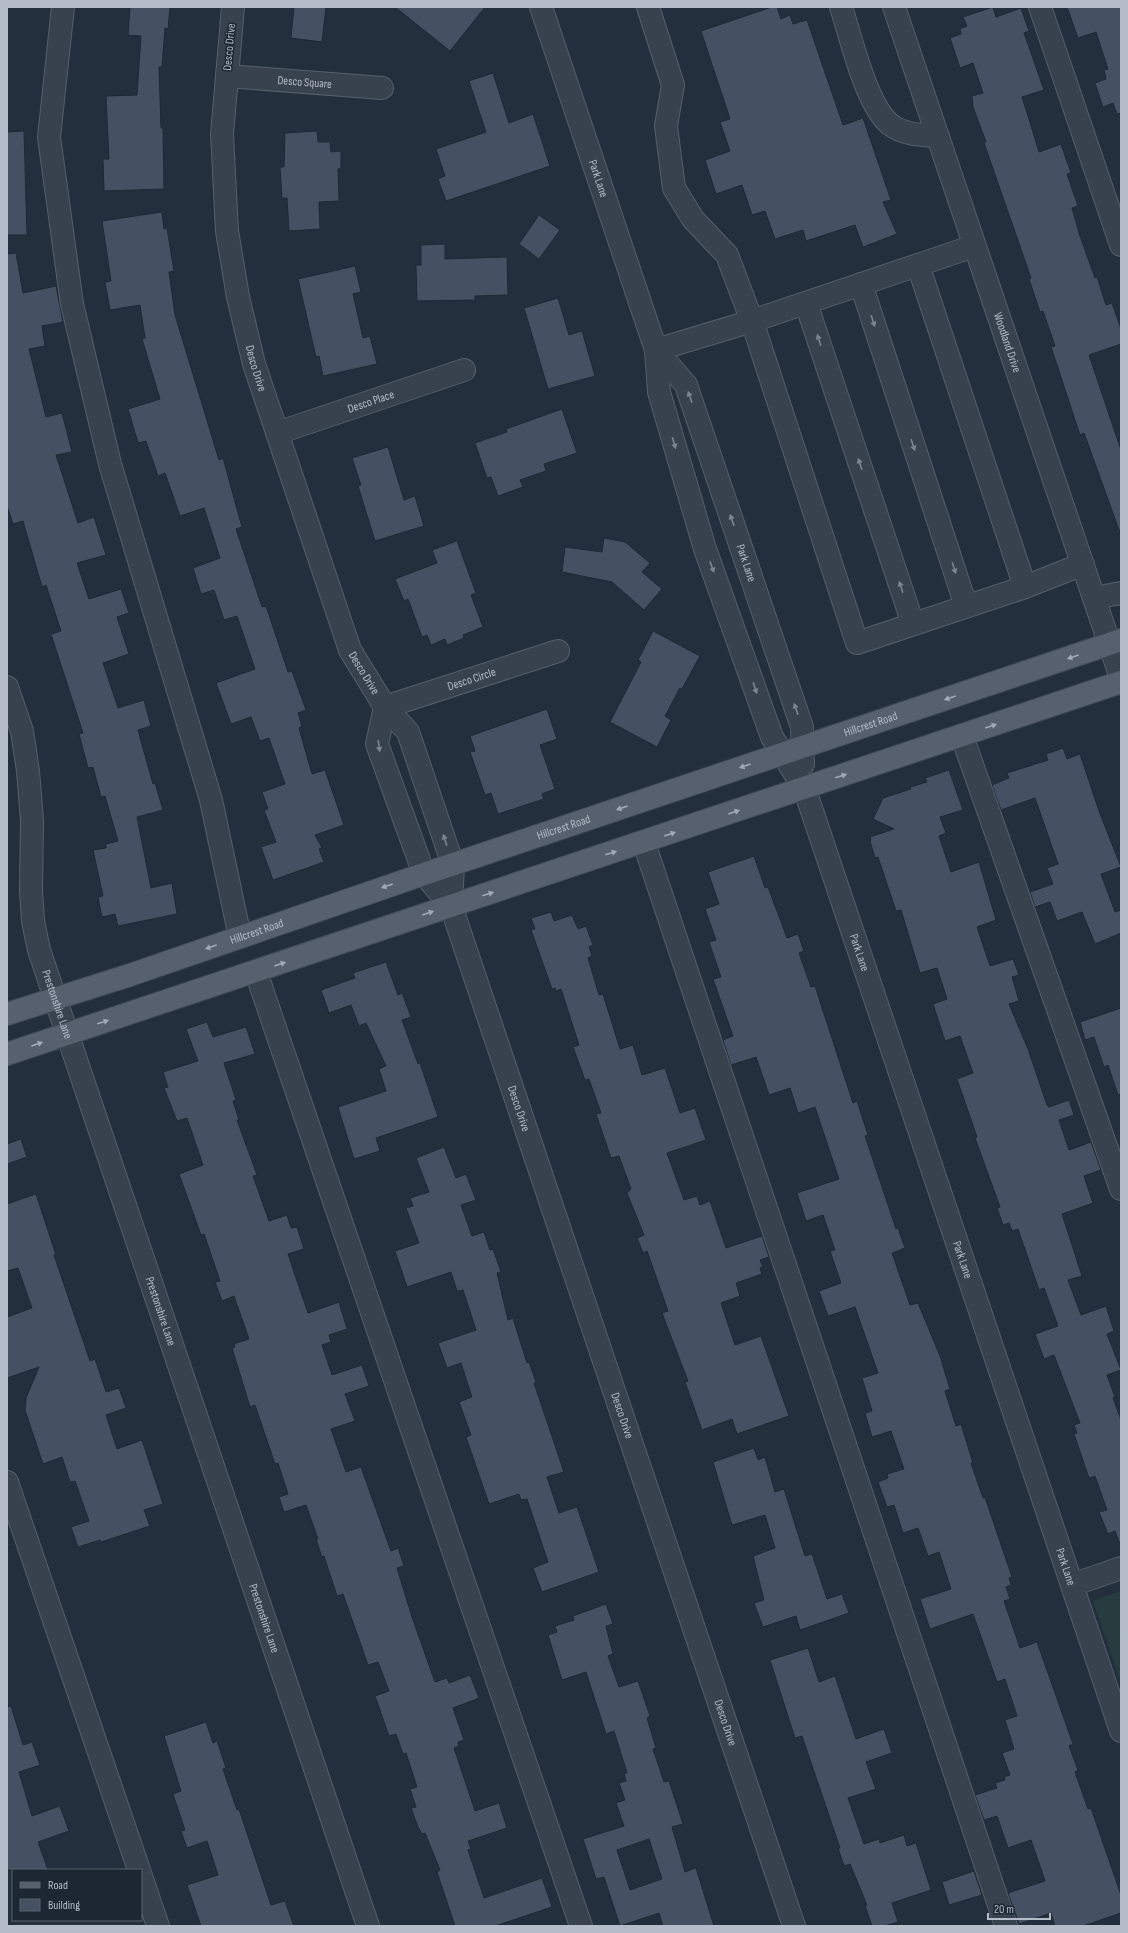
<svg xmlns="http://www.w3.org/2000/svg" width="1128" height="1933" font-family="'Sofia Sans Condensed',sans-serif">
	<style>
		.green { fill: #263c3f }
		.building { fill: #455162; stroke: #1f2835; fill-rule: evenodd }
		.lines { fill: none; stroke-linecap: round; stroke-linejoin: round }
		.minor-casing { stroke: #565f6c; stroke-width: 24 }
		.major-casing { stroke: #414a57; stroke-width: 24 }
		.minor { stroke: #38414e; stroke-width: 22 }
		.major { stroke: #56606e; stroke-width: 22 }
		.oneway { fill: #7c8592 }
		.oneway2 { fill: #a1aab7 }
		.labels { text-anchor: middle; stroke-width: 3; stroke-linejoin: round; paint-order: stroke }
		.street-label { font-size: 12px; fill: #b4bcc9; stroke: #1d2633 }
	</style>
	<rect width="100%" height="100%" fill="#242f3e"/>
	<!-- green -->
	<path class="green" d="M 1121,1591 L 1121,1682 L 1093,1601 Z"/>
	<!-- building -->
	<path class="building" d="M 130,7 L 170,7 L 168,29 L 165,28 L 162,67 L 159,67 L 161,128 L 163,128 L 164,189 L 104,191 L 103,159 L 109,159 L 106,96 L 137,95 L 141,36 L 128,35 Z
		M 294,7 L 326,7 L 322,42 L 291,38 Z
		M 395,7 L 485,7 L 450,51 Z
		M 772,7 L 777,7 L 781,19 L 790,15 L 793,24 L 807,20 L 843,125 L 863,118 L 891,200 L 883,202 L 897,234 L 863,247 L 855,225 L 806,241 L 803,230 L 775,239 L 765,211 L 752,215 L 742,185 L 716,194 L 705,160 L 730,151 L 720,122 L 730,119 L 701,31 Z
		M 993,7 L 996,17 L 1021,8 L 1029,31 L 1024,33 L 1044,90 L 1022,97 L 1028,116 L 1039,152 L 1061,144 L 1071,173 L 1067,174 L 1078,206 L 1072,208 L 1080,236 L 1095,278 L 1097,277 L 1106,305 L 1112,303 L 1121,329 L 1121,344 L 1089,355 L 1121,450 L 1121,530 L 1119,530 L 1084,433 L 1080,435 L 1051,347 L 1055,346 L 1043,311 L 1040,312 L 1029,279 L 1031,278 L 984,143 L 986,142 L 973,107 L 972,96 L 983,93 L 973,63 L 960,68 L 950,38 L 961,34 L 960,29 L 967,26 L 963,17 Z
		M 1067,7 L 1121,7 L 1121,113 L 1117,114 L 1113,103 L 1103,107 L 1095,83 L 1106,79 L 1104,70 L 1108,69 L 1096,32 L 1078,38 Z
		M 493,73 L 509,123 L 533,114 L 550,166 L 446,201 L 438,179 L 445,176 L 436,149 L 486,132 L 469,81 Z
		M 24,131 L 27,235 L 7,235 L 7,132 Z
		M 317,131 L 318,142 L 330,142 L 331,152 L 341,151 L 341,168 L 338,169 L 339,201 L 319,202 L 320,229 L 289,231 L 287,198 L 282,198 L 280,167 L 284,167 L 285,133 Z
		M 162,212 L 164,229 L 167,228 L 174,271 L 169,272 L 175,315 L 219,460 L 223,458 L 242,527 L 236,529 L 262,607 L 266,606 L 288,672 L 292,671 L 306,710 L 298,713 L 302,726 L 299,728 L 312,774 L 325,770 L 344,825 L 315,835 L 322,848 L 319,849 L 324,862 L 273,880 L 261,847 L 276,842 L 264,810 L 268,809 L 262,792 L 285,784 L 269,738 L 260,741 L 251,717 L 231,724 L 216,683 L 255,669 L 237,616 L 224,620 L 214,590 L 201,594 L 193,568 L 220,558 L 204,508 L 180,516 L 165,473 L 158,476 L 146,441 L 138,443 L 128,409 L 160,399 L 142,339 L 145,338 L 140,305 L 110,310 L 105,282 L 111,281 L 102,221 Z
		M 539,215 L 560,230 L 539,259 L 519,244 Z
		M 445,244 L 445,259 L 507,257 L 508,295 L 475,296 L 475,300 L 417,301 L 416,265 L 421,265 L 421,245 Z
		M 16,253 L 23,293 L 56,286 L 63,322 L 42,326 L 45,346 L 29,349 L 46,417 L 62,413 L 72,452 L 56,455 L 78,523 L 94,517 L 106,555 L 77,563 L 89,599 L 121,589 L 129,613 L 117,617 L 129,654 L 103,663 L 118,708 L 144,700 L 151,726 L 138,730 L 153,784 L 155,783 L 163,810 L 137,817 L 151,888 L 172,883 L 177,914 L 118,926 L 115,914 L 102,917 L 98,897 L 103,896 L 93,850 L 106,848 L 106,844 L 118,841 L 105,796 L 101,797 L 93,767 L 88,768 L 79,734 L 83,733 L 51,634 L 61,631 L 46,585 L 42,587 L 23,521 L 13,524 L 7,506 L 7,254 Z
		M 355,266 L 361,292 L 353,294 L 363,338 L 370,336 L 377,364 L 323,376 L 319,356 L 316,357 L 298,279 Z
		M 558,298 L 569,335 L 582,331 L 595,376 L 548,389 L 524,308 Z
		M 562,409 L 577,453 L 544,464 L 546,471 L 520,480 L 523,487 L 498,496 L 491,477 L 487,478 L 475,443 L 507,432 L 506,429 Z
		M 388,447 L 404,500 L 415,496 L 424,526 L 375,541 L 358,486 L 361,485 L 352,458 Z
		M 604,538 L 625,542 L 650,563 L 642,572 L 662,589 L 644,610 L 612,582 L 562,572 L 565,547 L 602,552 Z
		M 457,541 L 476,593 L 471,595 L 483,627 L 463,635 L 464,638 L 447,645 L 445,639 L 431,645 L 427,635 L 422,637 L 408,599 L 404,601 L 395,579 L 437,563 L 432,550 Z
		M 653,631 L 700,656 L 682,689 L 680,688 L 665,716 L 671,720 L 657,747 L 610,722 L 641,662 L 638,660 Z
		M 547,709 L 557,739 L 540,745 L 555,789 L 542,794 L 544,799 L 498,814 L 491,793 L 485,795 L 470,752 L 475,751 L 470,736 Z
		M 1063,748 L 1067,759 L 1080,754 L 1099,811 L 1121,867 L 1101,874 L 1115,912 L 1121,910 L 1121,933 L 1095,944 L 1082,912 L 1057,921 L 1050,902 L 1035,907 L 1030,892 L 1053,884 L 1047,868 L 1058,864 L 1035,798 L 1001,810 L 992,785 L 1009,778 L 1007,773 L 1048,760 L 1046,754 Z
		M 949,770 L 963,810 L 940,817 L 946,833 L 939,836 L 951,872 L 979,862 L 996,920 L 977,927 L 990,966 L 1013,959 L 1019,975 L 1012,977 L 1019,1001 L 1009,1004 L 1028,1049 L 1047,1105 L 1049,1107 L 1069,1100 L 1074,1115 L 1059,1120 L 1069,1150 L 1091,1142 L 1101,1170 L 1084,1176 L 1093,1203 L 1062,1214 L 1082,1276 L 1068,1280 L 1081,1315 L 1106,1306 L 1114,1331 L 1107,1334 L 1121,1370 L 1107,1375 L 1115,1397 L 1113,1398 L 1121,1420 L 1121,1542 L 1119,1542 L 1115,1531 L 1108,1534 L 1099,1512 L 1107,1510 L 1095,1476 L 1089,1478 L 1074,1434 L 1077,1433 L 1074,1425 L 1080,1423 L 1054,1355 L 1044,1359 L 1035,1334 L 1058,1326 L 1044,1288 L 1039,1290 L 1018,1229 L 1012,1231 L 1009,1223 L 1003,1225 L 997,1208 L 1000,1207 L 975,1138 L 977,1137 L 957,1079 L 973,1073 L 960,1036 L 945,1041 L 933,1004 L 947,999 L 937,968 L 920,973 L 901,910 L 896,911 L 878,857 L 875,858 L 870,841 L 871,840 L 870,837 L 894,829 L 873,819 L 883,798 L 911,789 L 910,787 L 927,782 L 925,778 Z
		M 754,856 L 765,888 L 768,887 L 787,938 L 798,934 L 804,951 L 799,953 L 811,987 L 815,986 L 853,1103 L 857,1101 L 868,1135 L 865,1136 L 896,1229 L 898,1228 L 905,1248 L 892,1253 L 910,1305 L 918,1303 L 940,1356 L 950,1389 L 945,1391 L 956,1426 L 961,1424 L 973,1463 L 971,1463 L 983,1498 L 985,1497 L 1012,1577 L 1009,1578 L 1011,1585 L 1006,1587 L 1010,1599 L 1004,1601 L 1020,1648 L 1037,1642 L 1073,1744 L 1069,1746 L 1078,1770 L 1075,1772 L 1088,1809 L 1091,1808 L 1121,1895 L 1121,1913 L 1083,1926 L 1055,1926 L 1051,1913 L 1019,1924 L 1008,1893 L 1045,1881 L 1031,1840 L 1008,1848 L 997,1816 L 984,1820 L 975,1795 L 997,1788 L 995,1783 L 1005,1780 L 1004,1777 L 1010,1775 L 1002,1753 L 1014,1749 L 1005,1720 L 1017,1716 L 1005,1679 L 997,1682 L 973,1614 L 930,1629 L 920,1599 L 951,1589 L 939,1552 L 928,1556 L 918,1528 L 903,1533 L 894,1505 L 887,1507 L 878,1482 L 888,1478 L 887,1474 L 904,1469 L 891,1431 L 872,1437 L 865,1413 L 872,1411 L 862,1378 L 878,1373 L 855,1307 L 828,1316 L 819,1291 L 841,1283 L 830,1251 L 835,1250 L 823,1215 L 806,1221 L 797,1193 L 839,1179 L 815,1107 L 798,1113 L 790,1088 L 769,1095 L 756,1057 L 731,1065 L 723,1040 L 733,1036 L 713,979 L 721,977 L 709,942 L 716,940 L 705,909 L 719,904 L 708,872 Z
		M 551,912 L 554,921 L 572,915 L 578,929 L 586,926 L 593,945 L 589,947 L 592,956 L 588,958 L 599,995 L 603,994 L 620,1049 L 633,1045 L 642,1075 L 665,1068 L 680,1113 L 695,1108 L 706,1140 L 667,1153 L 684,1200 L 697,1196 L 700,1205 L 710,1201 L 726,1248 L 762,1236 L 769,1257 L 760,1260 L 763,1267 L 760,1268 L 762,1274 L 736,1283 L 740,1296 L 721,1303 L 735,1345 L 761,1336 L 789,1416 L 737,1434 L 732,1419 L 702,1430 L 685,1382 L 688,1381 L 662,1313 L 668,1311 L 647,1251 L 643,1253 L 637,1238 L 644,1235 L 627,1193 L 631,1189 L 619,1156 L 611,1158 L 596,1114 L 601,1113 L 589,1079 L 585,1080 L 573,1047 L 579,1045 L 561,989 L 556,991 L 555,988 L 552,989 L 531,930 L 535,929 L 531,918 Z
		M 386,962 L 398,995 L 402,993 L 411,1017 L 402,1020 L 418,1064 L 420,1063 L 438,1117 L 376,1138 L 380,1151 L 354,1159 L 338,1107 L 386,1091 L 379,1069 L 386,1066 L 366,1023 L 359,1026 L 351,1005 L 329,1013 L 321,990 L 355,978 L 353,973 Z
		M 1121,1008 L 1121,1094 L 1118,1095 L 1108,1065 L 1104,1067 L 1094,1037 L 1085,1040 L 1080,1022 Z
		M 207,1022 L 213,1037 L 246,1027 L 255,1054 L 224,1063 L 236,1100 L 233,1101 L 239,1120 L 237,1120 L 257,1175 L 253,1176 L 269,1221 L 287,1215 L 291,1228 L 297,1227 L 304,1249 L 288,1254 L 308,1313 L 339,1302 L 347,1329 L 329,1335 L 331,1342 L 322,1345 L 332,1375 L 362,1365 L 369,1386 L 345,1394 L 355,1421 L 331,1429 L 346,1472 L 361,1467 L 391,1551 L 398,1548 L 404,1566 L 397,1568 L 412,1617 L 435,1682 L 447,1678 L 449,1683 L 470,1675 L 479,1698 L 453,1708 L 464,1740 L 458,1742 L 459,1746 L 454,1748 L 475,1811 L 499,1803 L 507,1828 L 468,1841 L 471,1849 L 468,1850 L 484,1898 L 542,1878 L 552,1907 L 495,1926 L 455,1926 L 437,1872 L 440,1870 L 425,1833 L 422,1834 L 418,1827 L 411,1808 L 416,1807 L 410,1789 L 417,1787 L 406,1753 L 403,1754 L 396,1734 L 389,1736 L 375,1696 L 389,1691 L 378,1662 L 368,1665 L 343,1594 L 337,1596 L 324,1556 L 322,1557 L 316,1539 L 318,1539 L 306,1505 L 284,1512 L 279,1497 L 288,1494 L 278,1463 L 275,1464 L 255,1405 L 250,1407 L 232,1348 L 235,1347 L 234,1344 L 249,1339 L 234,1296 L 222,1301 L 215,1282 L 220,1281 L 204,1234 L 201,1235 L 179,1174 L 203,1165 L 187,1118 L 177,1121 L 164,1088 L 168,1087 L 163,1072 L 198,1061 L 186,1029 Z
		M 21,1139 L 27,1157 L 7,1164 L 7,1144 Z
		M 444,1147 L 456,1178 L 466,1174 L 476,1200 L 461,1205 L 472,1236 L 484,1232 L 490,1250 L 493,1249 L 501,1272 L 497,1273 L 508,1320 L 513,1318 L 527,1363 L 529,1362 L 536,1382 L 534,1383 L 564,1472 L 547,1477 L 559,1513 L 577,1507 L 599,1572 L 542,1592 L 533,1568 L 548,1562 L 527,1499 L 521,1500 L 519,1494 L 489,1504 L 466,1437 L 471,1435 L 459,1402 L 472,1397 L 461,1363 L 447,1368 L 438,1343 L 476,1330 L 463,1290 L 457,1291 L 451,1272 L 407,1287 L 395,1251 L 419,1243 L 406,1208 L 413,1206 L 410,1198 L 429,1192 L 416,1158 Z
		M 36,1194 L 56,1255 L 54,1255 L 90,1361 L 95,1359 L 106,1392 L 119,1388 L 126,1408 L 106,1415 L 117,1449 L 142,1440 L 163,1504 L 144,1510 L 150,1526 L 101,1542 L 100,1540 L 78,1547 L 71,1527 L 89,1521 L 75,1481 L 70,1482 L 62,1457 L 43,1464 L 25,1410 L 26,1398 L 39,1367 L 7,1378 L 7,1317 L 32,1308 L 18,1268 L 7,1271 L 7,1204 Z
		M 754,1448 L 758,1460 L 765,1457 L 775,1492 L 784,1489 L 805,1556 L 812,1554 L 827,1599 L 842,1594 L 849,1613 L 800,1630 L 796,1616 L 763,1627 L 754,1603 L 764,1600 L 753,1556 L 775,1548 L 765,1515 L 732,1525 L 713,1462 Z
		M 606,1604 L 613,1624 L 606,1626 L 613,1654 L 608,1656 L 619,1687 L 638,1681 L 650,1716 L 647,1718 L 656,1748 L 653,1749 L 664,1782 L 669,1781 L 683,1824 L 672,1827 L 685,1872 L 696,1868 L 714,1926 L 663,1926 L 659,1913 L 620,1926 L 604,1877 L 596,1879 L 583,1839 L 624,1826 L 616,1803 L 625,1800 L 619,1783 L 626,1781 L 624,1774 L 627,1773 L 614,1731 L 606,1734 L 586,1672 L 562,1680 L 548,1635 L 557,1632 L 555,1626 L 574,1620 L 573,1616 ZM 649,1839 L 662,1879 L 630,1890 L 617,1850 Z
		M 808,1648 L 819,1682 L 835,1676 L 856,1739 L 884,1729 L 892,1753 L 866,1762 L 876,1789 L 848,1798 L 864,1844 L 879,1839 L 880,1843 L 904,1835 L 907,1846 L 916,1843 L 931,1890 L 892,1903 L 898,1922 L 884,1926 L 872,1926 L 865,1905 L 867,1905 L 850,1864 L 844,1866 L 838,1848 L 840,1848 L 802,1736 L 795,1738 L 770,1660 Z
		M 11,1706 L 23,1745 L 32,1742 L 40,1765 L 19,1772 L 32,1816 L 60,1806 L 69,1831 L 38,1842 L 48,1870 L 7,1870 L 7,1707 Z
		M 206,1722 L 213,1743 L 217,1741 L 226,1768 L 223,1769 L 237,1810 L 239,1809 L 271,1905 L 285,1901 L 294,1926 L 201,1926 L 187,1885 L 218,1875 L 207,1841 L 187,1848 L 181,1831 L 185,1830 L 173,1794 L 181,1791 L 164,1736 Z
		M 974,1871 L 982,1895 L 949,1905 L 942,1882 Z"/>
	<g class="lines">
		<!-- minor casing -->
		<g class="minor-casing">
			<g id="minor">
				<path d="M 63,7 L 49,137 L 72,304 L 110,464 L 211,800 L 240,937"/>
				<path id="s1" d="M 233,7 L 222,134 L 227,231 L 238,297 L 254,364 L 350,650 L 385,707 L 408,732 L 453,865 L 451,906 L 794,1926"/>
				<path id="s2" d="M 541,7 L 656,350 L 659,392 L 705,549 L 772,737 L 804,788 L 811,808 L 1121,1731"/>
				<path d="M 648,7 L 673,85 L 666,126 L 674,188 L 693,219 L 727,255 L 752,321 L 656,350"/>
				<path d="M 841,7 C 851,37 866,106 891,125 C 904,135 923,135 938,136"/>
				<path id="s3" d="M 894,7 L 1121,678"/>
				<path d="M 1040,7 L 1121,245"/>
				<path id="s4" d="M 227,76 L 382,88"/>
				<path d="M 918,265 L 1025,587 L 857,643 L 752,321 Z"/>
				<path d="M 918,265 L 974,246"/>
				<path d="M 861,284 L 966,606"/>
				<path d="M 806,303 L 913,624"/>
				<path id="s5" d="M 656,350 L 686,385 L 802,727 L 803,764"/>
				<path id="s6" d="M 277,433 L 464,370"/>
				<path d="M 1025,587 L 1083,564"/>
				<path d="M 1094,598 L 1121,593"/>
				<path id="s7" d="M 7,687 L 22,731 L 28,771 L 32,820 L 31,891 L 33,921 L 39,950 L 368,1926"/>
				<path d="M 385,707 L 377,744 L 424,874 L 451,906"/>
				<path id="s8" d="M 385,707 L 558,651"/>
				<path d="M 962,736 L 1121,1189"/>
				<path d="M 644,843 L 1006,1926"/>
				<path d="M 256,972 L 581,1926"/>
				<path d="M 7,1482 L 139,1870"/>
				<path d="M 1072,1585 L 1121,1568"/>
				<path d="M 141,1876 L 158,1926"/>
			</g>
		</g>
		<!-- major casing -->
		<g class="major-casing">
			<g id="major">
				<path id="s9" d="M 7,1014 L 130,975 L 424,874 L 1121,640"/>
				<path d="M 7,1054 L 1121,682"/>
			</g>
		</g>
		<!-- minor -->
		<use href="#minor" class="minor"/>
		<!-- major -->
		<use href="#major" class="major"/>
	</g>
	<!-- one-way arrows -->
	<defs><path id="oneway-solid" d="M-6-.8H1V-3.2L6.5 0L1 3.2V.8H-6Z"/></defs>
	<g class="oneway">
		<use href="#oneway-solid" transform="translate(873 321) rotate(72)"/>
		<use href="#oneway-solid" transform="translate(819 340) rotate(-108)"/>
		<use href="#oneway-solid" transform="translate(690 397) rotate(-109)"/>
		<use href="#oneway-solid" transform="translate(674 443) rotate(74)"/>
		<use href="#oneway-solid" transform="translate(913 445) rotate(72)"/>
		<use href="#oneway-solid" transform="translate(860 464) rotate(-108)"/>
		<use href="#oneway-solid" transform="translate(732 520) rotate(-109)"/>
		<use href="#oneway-solid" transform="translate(712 567) rotate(70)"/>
		<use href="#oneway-solid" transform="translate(954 568) rotate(72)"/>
		<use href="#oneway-solid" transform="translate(901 587) rotate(-108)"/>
		<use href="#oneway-solid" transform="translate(755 688) rotate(72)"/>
		<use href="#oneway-solid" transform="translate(796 709) rotate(-109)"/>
		<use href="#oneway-solid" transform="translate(379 746) rotate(82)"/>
		<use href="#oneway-solid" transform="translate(445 840) rotate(-108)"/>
	</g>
	<g class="oneway2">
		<use href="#oneway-solid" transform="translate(1073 657) rotate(161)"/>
		<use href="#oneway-solid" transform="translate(950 698) rotate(161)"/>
		<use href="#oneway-solid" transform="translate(991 726) rotate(-19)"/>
		<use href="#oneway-solid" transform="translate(745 766) rotate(161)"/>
		<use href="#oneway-solid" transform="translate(841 776) rotate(-18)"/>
		<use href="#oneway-solid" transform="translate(622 808) rotate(161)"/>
		<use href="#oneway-solid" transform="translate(734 812) rotate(-19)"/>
		<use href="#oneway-solid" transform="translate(670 834) rotate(-19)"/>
		<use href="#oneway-solid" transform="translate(611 853) rotate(-18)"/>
		<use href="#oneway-solid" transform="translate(387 886) rotate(161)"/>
		<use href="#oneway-solid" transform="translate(488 894) rotate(-18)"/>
		<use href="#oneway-solid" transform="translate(428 913) rotate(-19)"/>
		<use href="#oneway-solid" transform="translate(211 947) rotate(161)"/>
		<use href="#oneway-solid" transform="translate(280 964) rotate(-19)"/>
		<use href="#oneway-solid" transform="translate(103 1022) rotate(-18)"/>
		<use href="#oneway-solid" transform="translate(37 1044) rotate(-19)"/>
	</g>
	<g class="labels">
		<!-- street labels -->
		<g class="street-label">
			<text transform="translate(229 47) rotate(-85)" y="4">Desco Drive</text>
			<text dy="4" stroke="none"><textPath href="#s4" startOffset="78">Desco Square</textPath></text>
			<text dy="4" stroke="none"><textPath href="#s2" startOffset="181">Park Lane</textPath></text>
			<text dy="4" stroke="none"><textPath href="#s3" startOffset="354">Woodland Drive</textPath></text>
			<text dy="4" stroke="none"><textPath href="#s1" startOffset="365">Desco Drive</textPath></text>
			<text dy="4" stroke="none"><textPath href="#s6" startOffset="99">Desco Place</textPath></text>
			<text dy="4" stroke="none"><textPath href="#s5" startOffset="234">Park Lane</textPath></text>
			<text dy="4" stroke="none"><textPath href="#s1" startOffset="689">Desco Drive</textPath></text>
			<text dy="4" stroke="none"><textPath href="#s8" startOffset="91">Desco Circle</textPath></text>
			<text dy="4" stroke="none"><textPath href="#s9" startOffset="911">Hillcrest Road</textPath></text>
			<text dy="4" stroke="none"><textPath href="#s9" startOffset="587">Hillcrest Road</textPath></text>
			<text dy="4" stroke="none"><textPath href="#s9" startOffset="263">Hillcrest Road</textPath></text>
			<text dy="4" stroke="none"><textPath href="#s2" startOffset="1001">Park Lane</textPath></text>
			<text dy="4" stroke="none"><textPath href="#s7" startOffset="324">Prestonshire Lane</textPath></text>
			<text dy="4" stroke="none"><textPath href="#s1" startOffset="1158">Desco Drive</textPath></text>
			<text dy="4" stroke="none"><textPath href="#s2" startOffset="1325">Park Lane</textPath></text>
			<text dy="4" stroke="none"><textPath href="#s7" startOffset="648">Prestonshire Lane</textPath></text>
			<text dy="4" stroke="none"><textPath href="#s1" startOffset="1482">Desco Drive</textPath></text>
			<text dy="4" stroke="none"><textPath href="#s2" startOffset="1649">Park Lane</textPath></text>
			<text dy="4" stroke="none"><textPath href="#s7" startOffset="972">Prestonshire Lane</textPath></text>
			<text dy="4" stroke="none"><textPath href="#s1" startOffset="1806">Desco Drive</textPath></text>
		</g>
	</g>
	<!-- border -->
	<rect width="1128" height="1933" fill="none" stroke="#b4bcc9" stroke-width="16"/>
	<!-- legend -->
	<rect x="12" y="1869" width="130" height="52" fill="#1d2633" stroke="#59626f"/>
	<rect x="20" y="1882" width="20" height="6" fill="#56606e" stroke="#59626f"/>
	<text x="48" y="1889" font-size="12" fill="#b4bcc9">Road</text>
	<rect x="20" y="1899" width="20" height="12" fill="#455162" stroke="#59626f"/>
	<text x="48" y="1909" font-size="12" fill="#b4bcc9">Building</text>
	<!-- scale -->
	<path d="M988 1913v6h62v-6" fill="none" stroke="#b4bcc9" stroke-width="2"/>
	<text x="994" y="1913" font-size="12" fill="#b4bcc9" stroke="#1d2633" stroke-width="3" paint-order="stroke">20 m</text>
</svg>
